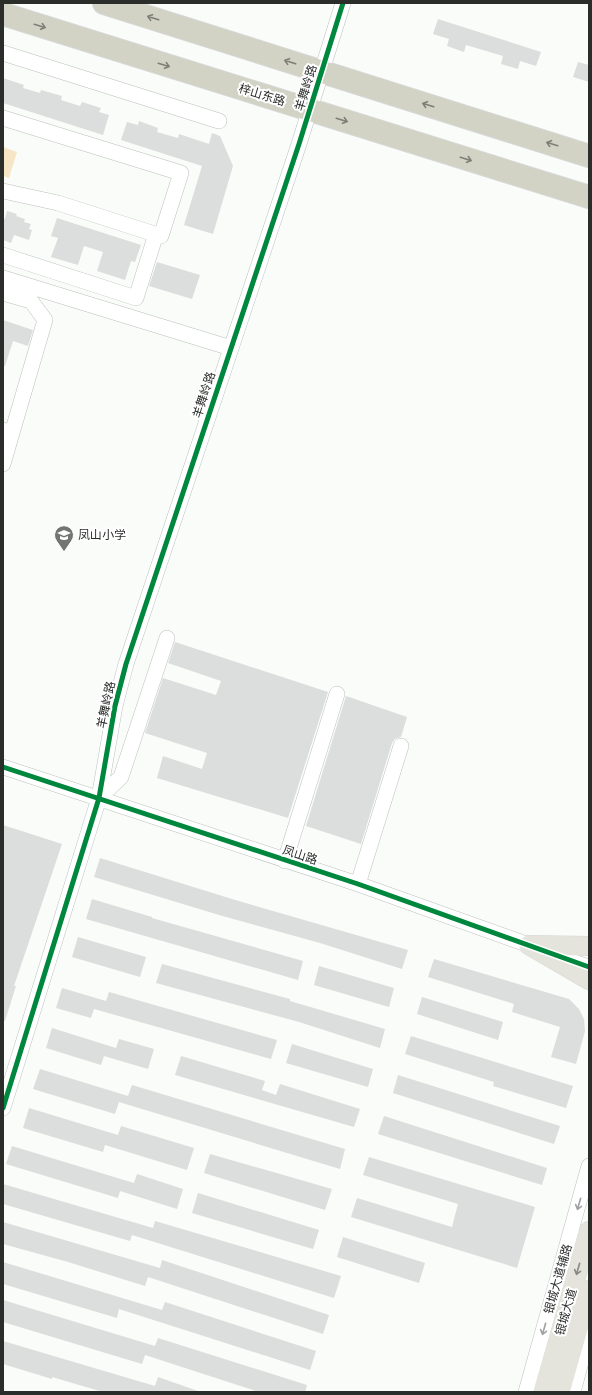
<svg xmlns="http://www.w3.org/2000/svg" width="592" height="1395" font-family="'Sofia Sans Condensed','Noto Sans SC',sans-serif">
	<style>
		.green { fill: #f7e6c6 }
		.building { fill: #dbdedc }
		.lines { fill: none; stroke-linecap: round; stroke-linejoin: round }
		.minor-casing { stroke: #bec1be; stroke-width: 16 }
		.major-casing { stroke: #d6d8d6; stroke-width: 20 }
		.highway-casing { stroke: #d6d8d6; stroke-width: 24 }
		.minor { stroke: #fefffe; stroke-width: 15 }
		.major { stroke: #e4e4dc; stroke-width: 19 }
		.highway { stroke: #d2d2c5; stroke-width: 22 }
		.cycleway-casing { stroke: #fff; stroke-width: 8 }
		.cycleway { stroke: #00873e; stroke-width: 5 }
		.oneway { stroke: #7e8078 }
		.oneway2 { stroke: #9fa09f }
		.oneway3 { stroke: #888884 }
		.labels { text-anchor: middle; stroke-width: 4; stroke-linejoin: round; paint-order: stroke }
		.street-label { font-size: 12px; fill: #2b2d2b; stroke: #fff }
		.poi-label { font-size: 12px; fill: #2b2d2b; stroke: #fff; text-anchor: start }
	</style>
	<rect width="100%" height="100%" fill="#f9fcf9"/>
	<!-- green -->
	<path class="green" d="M 3,147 L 17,152 L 9,178 L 3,176 Z"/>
	<!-- building -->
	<path class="building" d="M 438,19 L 541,52 L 536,66 L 520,61 L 518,69 L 501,64 L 503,56 L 466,45 L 464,52 L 447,46 L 449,39 L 433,34 Z
		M 578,62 L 589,65 L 589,82 L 573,77 Z
		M 3,78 L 24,85 L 23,88 L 40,93 L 41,90 L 62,96 L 61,100 L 80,106 L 82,102 L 101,108 L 99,112 L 109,115 L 103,135 L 3,103 Z
		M 139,121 L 158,128 L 157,132 L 178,138 L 179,134 L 209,144 L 212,133 L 220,136 L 233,166 L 213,234 L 184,225 L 202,166 L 121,140 L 127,122 L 138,125 Z
		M 7,211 L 17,214 L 16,216 L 25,219 L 24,222 L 31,224 L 29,229 L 32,230 L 29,240 L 14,235 L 11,243 L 3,240 L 3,218 L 5,219 Z
		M 57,218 L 141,245 L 135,262 L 131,261 L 125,280 L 97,271 L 103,252 L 84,246 L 78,265 L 51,257 L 58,238 L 51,236 Z
		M 157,262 L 200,275 L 192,299 L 149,286 Z
		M 3,320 L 33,330 L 28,346 L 13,341 L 5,366 L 3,366 Z
		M 175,642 L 328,692 L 288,818 L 157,778 L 163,756 L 202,769 L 207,753 L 145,733 L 163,678 L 216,695 L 221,681 L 168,663 Z
		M 346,696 L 407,717 L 401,737 L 395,739 L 392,743 L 361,844 L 306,826 Z
		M 3,825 L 62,844 L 14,986 L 16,986 L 5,1021 L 3,1020 Z
		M 100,858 L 232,899 L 408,950 L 402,969 L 320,943 L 219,915 L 94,877 Z
		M 92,899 L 152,917 L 152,918 L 303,961 L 298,980 L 86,919 Z
		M 78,937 L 146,957 L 140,977 L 72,957 Z
		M 434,959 L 569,999 L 579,1009 L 584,1019 L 585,1031 L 576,1064 L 551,1057 L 560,1027 L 512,1012 L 514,1004 L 428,977 Z
		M 162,964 L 290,999 L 290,1001 L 385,1029 L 380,1048 L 299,1022 L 156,983 Z
		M 319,966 L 394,988 L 389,1007 L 314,985 Z
		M 62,988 L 106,1001 L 109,992 L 277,1040 L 271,1059 L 94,1009 L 91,1018 L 56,1008 Z
		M 422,997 L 503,1022 L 498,1040 L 417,1014 Z
		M 52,1028 L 116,1048 L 119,1039 L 154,1049 L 148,1069 L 104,1056 L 101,1065 L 46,1048 Z
		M 411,1036 L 573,1086 L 566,1108 L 493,1086 L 494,1082 L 405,1054 Z
		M 292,1044 L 373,1069 L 368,1087 L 286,1063 Z
		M 181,1056 L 265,1081 L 262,1090 L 276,1095 L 280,1084 L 360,1109 L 354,1127 L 175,1075 Z
		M 40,1069 L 128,1096 L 132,1085 L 345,1149 L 340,1169 L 119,1102 L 115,1114 L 33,1089 Z
		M 398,1075 L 560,1126 L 554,1144 L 393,1093 Z
		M 29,1108 L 118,1135 L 121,1126 L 194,1148 L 187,1170 L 105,1145 L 103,1152 L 23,1128 Z
		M 384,1116 L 547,1168 L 542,1185 L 378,1134 Z
		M 12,1146 L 134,1183 L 137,1174 L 183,1189 L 177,1209 L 120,1191 L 118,1198 L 6,1164 Z
		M 210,1154 L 332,1189 L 325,1210 L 204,1173 Z
		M 369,1157 L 535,1207 L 517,1268 L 351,1217 L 357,1198 L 452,1227 L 458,1204 L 363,1175 Z
		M 3,1184 L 153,1228 L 155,1221 L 341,1276 L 334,1298 L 132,1235 L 130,1241 L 3,1204 Z
		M 198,1193 L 319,1230 L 313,1249 L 192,1213 Z
		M 3,1222 L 160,1268 L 162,1260 L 329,1315 L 323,1334 L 148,1277 L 145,1286 L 68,1262 L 3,1244 Z
		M 343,1237 L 425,1263 L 419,1283 L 337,1257 Z
		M 3,1262 L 162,1310 L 165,1302 L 316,1351 L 310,1370 L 119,1309 L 117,1318 L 3,1284 Z
		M 3,1300 L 155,1346 L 158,1338 L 307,1385 L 305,1392 L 259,1392 L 145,1355 L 142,1364 L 3,1322 Z
		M 3,1341 L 155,1386 L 158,1377 L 198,1391 L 198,1392 L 103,1392 L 52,1377 L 52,1379 L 3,1364 Z"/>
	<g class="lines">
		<!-- minor casing -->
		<g class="minor-casing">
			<path id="minor" d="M 3,53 L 219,121
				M 3,118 L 181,173 L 161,236 L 58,203 L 3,191
				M 3,255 L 136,298 L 156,234
				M 3,278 L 231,348
				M 3,293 L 31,301 L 45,320 L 12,433
				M 3,430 L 12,433 L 3,464
				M 3,767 L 358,884 L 540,949
				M 99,798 L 121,777 L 167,638
				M 285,861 L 337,694
				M 358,884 L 401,746
				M 562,958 L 589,967
				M 3,1108 L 99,798 L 115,706 L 126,664 L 299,144 L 343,3
				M 526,1392 L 589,1166
				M 573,1392 L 589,1333"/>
		</g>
		<!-- major casing -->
		<g class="major-casing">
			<path id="major" d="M 589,946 L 529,945 L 589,980
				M 543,1392 L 589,1231
				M 560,1392 L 589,1290"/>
		</g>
		<!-- highway casing -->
		<g class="highway-casing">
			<path id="highway" d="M 104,3 L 589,156
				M 3,14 L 589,197"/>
		</g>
		<!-- minor -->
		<use href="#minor" class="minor"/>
		<!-- major -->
		<use href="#major" class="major"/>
		<!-- highway -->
		<use href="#highway" class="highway"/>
		<!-- cycleway casing -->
		<g class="cycleway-casing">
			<path id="cycleway" d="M 3,767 L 358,884 L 589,967
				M 3,1108 L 99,798 L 115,706 L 126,664 L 299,144 L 343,3"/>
		</g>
		<!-- cycleway -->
		<use href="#cycleway" class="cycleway"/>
	</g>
	<!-- one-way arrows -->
	<defs><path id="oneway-shaft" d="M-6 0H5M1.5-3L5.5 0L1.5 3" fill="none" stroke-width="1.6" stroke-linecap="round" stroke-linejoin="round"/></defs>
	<g class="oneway">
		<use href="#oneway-shaft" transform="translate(153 18) rotate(-162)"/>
		<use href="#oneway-shaft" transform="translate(40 26) rotate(17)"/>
		<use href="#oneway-shaft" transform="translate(290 62) rotate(-162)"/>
		<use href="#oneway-shaft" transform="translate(164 65) rotate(17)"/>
		<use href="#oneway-shaft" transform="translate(428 105) rotate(-163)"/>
		<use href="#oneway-shaft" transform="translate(342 120) rotate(17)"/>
		<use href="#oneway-shaft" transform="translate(552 144) rotate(-163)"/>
		<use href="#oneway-shaft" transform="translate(466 159) rotate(17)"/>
	</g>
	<g class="oneway2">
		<use href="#oneway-shaft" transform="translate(579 1204) rotate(106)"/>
		<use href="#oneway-shaft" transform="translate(544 1329) rotate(106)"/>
	</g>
	<use class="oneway3" href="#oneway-shaft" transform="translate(578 1269) rotate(106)"/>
	<!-- icons -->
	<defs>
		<g id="school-pin" transform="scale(1)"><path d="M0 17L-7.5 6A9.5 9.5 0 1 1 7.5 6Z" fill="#737573" stroke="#fff"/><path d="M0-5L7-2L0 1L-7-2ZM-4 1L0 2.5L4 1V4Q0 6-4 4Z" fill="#fff"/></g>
	</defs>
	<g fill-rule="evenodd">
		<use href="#school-pin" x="64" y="535"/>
	</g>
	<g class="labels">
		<!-- street labels -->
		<g class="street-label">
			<text transform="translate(306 88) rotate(-73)" y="4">羊舞岭路</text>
			<text transform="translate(262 95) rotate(17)" y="4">梓山东路</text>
			<text transform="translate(204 395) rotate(-72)" y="4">羊舞岭路</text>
			<text transform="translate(106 705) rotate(-78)" y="4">羊舞岭路</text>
			<text transform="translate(300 855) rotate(18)" y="4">凤山路</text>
			<text transform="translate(558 1279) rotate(-74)" y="4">银城大道辅路</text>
			<text transform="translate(566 1312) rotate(-74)" y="4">银城大道</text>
		</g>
		<!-- poi labels -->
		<g class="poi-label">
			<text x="78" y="539">凤山小学</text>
		</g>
	</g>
	<!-- border -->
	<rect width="592" height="1395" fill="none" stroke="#2b2d2b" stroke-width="8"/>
</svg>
